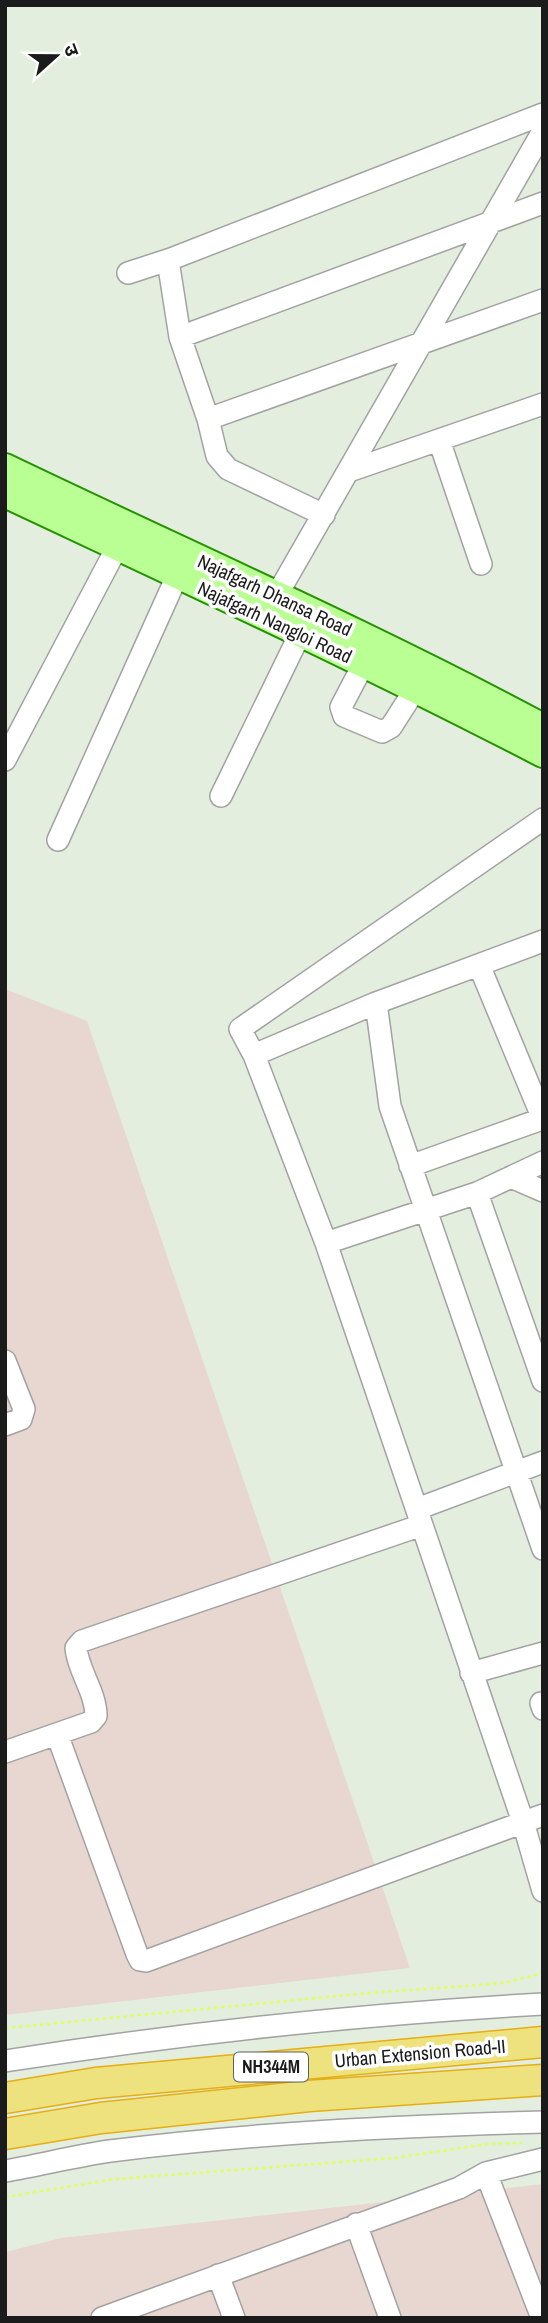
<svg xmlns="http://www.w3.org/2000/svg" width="548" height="2323" font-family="'Archivo Narrow','Noto Sans Devanagari',sans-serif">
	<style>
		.industrial { fill: #e8d7d0 }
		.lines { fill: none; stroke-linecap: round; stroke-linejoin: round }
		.minor-casing { stroke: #a2a2a2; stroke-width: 24 }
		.major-casing { stroke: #249200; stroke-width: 30 }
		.highway-casing { stroke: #e5ae13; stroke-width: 33 }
		.path { stroke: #e1ff5f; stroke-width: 2.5; stroke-dasharray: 3.5 3.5; stroke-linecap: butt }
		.minor { stroke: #fff; stroke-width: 21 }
		.major { stroke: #b9ff93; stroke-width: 26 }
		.highway { stroke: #eee27e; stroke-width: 30 }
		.labels { text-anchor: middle; stroke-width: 7; stroke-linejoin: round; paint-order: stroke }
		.shield { fill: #fff; stroke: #5f5f5f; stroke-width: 2 }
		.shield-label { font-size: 18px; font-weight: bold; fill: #1b1b1b }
		.street-label { font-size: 19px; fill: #1b1b1b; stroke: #fff }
	</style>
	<rect width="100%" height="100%" fill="#e3eedf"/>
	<!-- industrial -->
	<path class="industrial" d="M 5,989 L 87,1021 L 410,1968 L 5,2015 Z
		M 543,2184 L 543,2318 L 5,2318 L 5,2252 L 61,2238 Z"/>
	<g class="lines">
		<!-- minor casing -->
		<g class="minor-casing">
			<path id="minor" d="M 128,273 L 171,259
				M 180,337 L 543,203
				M 208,419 L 543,300
				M 439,440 L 481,564
				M 349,471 L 543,404
				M 324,515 L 228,469 L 217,456 L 208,419 L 180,337 L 169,267 L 171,259 L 543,114
				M 270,607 L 543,131
				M 364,663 L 341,707 L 344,716 L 382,732 L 391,727 L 416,688
				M 5,760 L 124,534
				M 221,796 L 301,632
				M 58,840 L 177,576
				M 543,941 L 376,1003 L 254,1055 L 326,1243 L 523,1822 L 543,1891
				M 479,965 L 543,1119
				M 376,1003 L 390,1106 L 543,1549
				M 254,1055 L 240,1029 L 543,819
				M 410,1166 L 542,1119
				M 511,1177 L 543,1191
				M 477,1193 L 543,1381
				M 326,1243 L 477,1193 L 543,1162
				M 5,1361 L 24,1409 L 21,1419 L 5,1425
				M 417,1509 L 543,1462
				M 471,1673 L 543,1653
				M 541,1703 L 543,1709
				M 57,1734 L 137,1954 L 140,1960 L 146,1961 L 543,1815
				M 5,1752 L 91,1722 L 96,1716 C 96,1692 78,1671 76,1648 L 82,1641 L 422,1525
				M 5,2061 C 183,2033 363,2014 543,2004
				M 5,2171 C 40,2165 75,2156 110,2151 C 254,2133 398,2126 543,2122
				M 486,2173 L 542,2318
				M 356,2224 L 390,2318
				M 218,2275 L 234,2318
				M 102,2318 L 459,2188 L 486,2173 L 543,2159"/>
		</g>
		<!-- major casing -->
		<g class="major-casing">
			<path id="major" d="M 5,467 C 184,553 367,633 543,727
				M 5,494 C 186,579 366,662 543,754"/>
		</g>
		<!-- highway casing -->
		<g class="highway-casing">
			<path id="highway" d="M 5,2098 L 96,2083 L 543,2042
				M 5,2134 L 101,2118 L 309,2096 L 543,2080"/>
		</g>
		<!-- path -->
		<path class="path" d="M 5,2028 L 369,1993 L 504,1983 L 543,1973
			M 5,2197 L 115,2179 L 394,2158 L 488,2144 L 522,2143"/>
		<!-- minor -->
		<use href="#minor" class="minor"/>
		<!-- major -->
		<use href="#major" class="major"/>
		<!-- highway -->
		<use href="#highway" class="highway"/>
	</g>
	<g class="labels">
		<!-- shield labels -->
		<rect class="shield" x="234" y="2052.5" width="74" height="29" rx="5"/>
		<g class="shield-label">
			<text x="271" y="2073">NH344M</text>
		</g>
		<!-- street labels -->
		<g class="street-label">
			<text transform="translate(275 595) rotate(25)" y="7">Najafgarh Dhansa Road</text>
			<text transform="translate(275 622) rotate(25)" y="7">Najafgarh Nangloi Road</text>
			<text transform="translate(420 2053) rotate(-5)" y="7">Urban Extension Road-II</text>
		</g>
	</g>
	<!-- border -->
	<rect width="548" height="2323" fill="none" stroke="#1b1b1b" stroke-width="14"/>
	<!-- north arrow -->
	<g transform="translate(56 56) rotate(69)" stroke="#ffffff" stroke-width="5" paint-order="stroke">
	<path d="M0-5L12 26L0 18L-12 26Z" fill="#1b1b1b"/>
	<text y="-10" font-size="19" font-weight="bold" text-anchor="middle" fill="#1b1b1b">उ</text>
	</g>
</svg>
